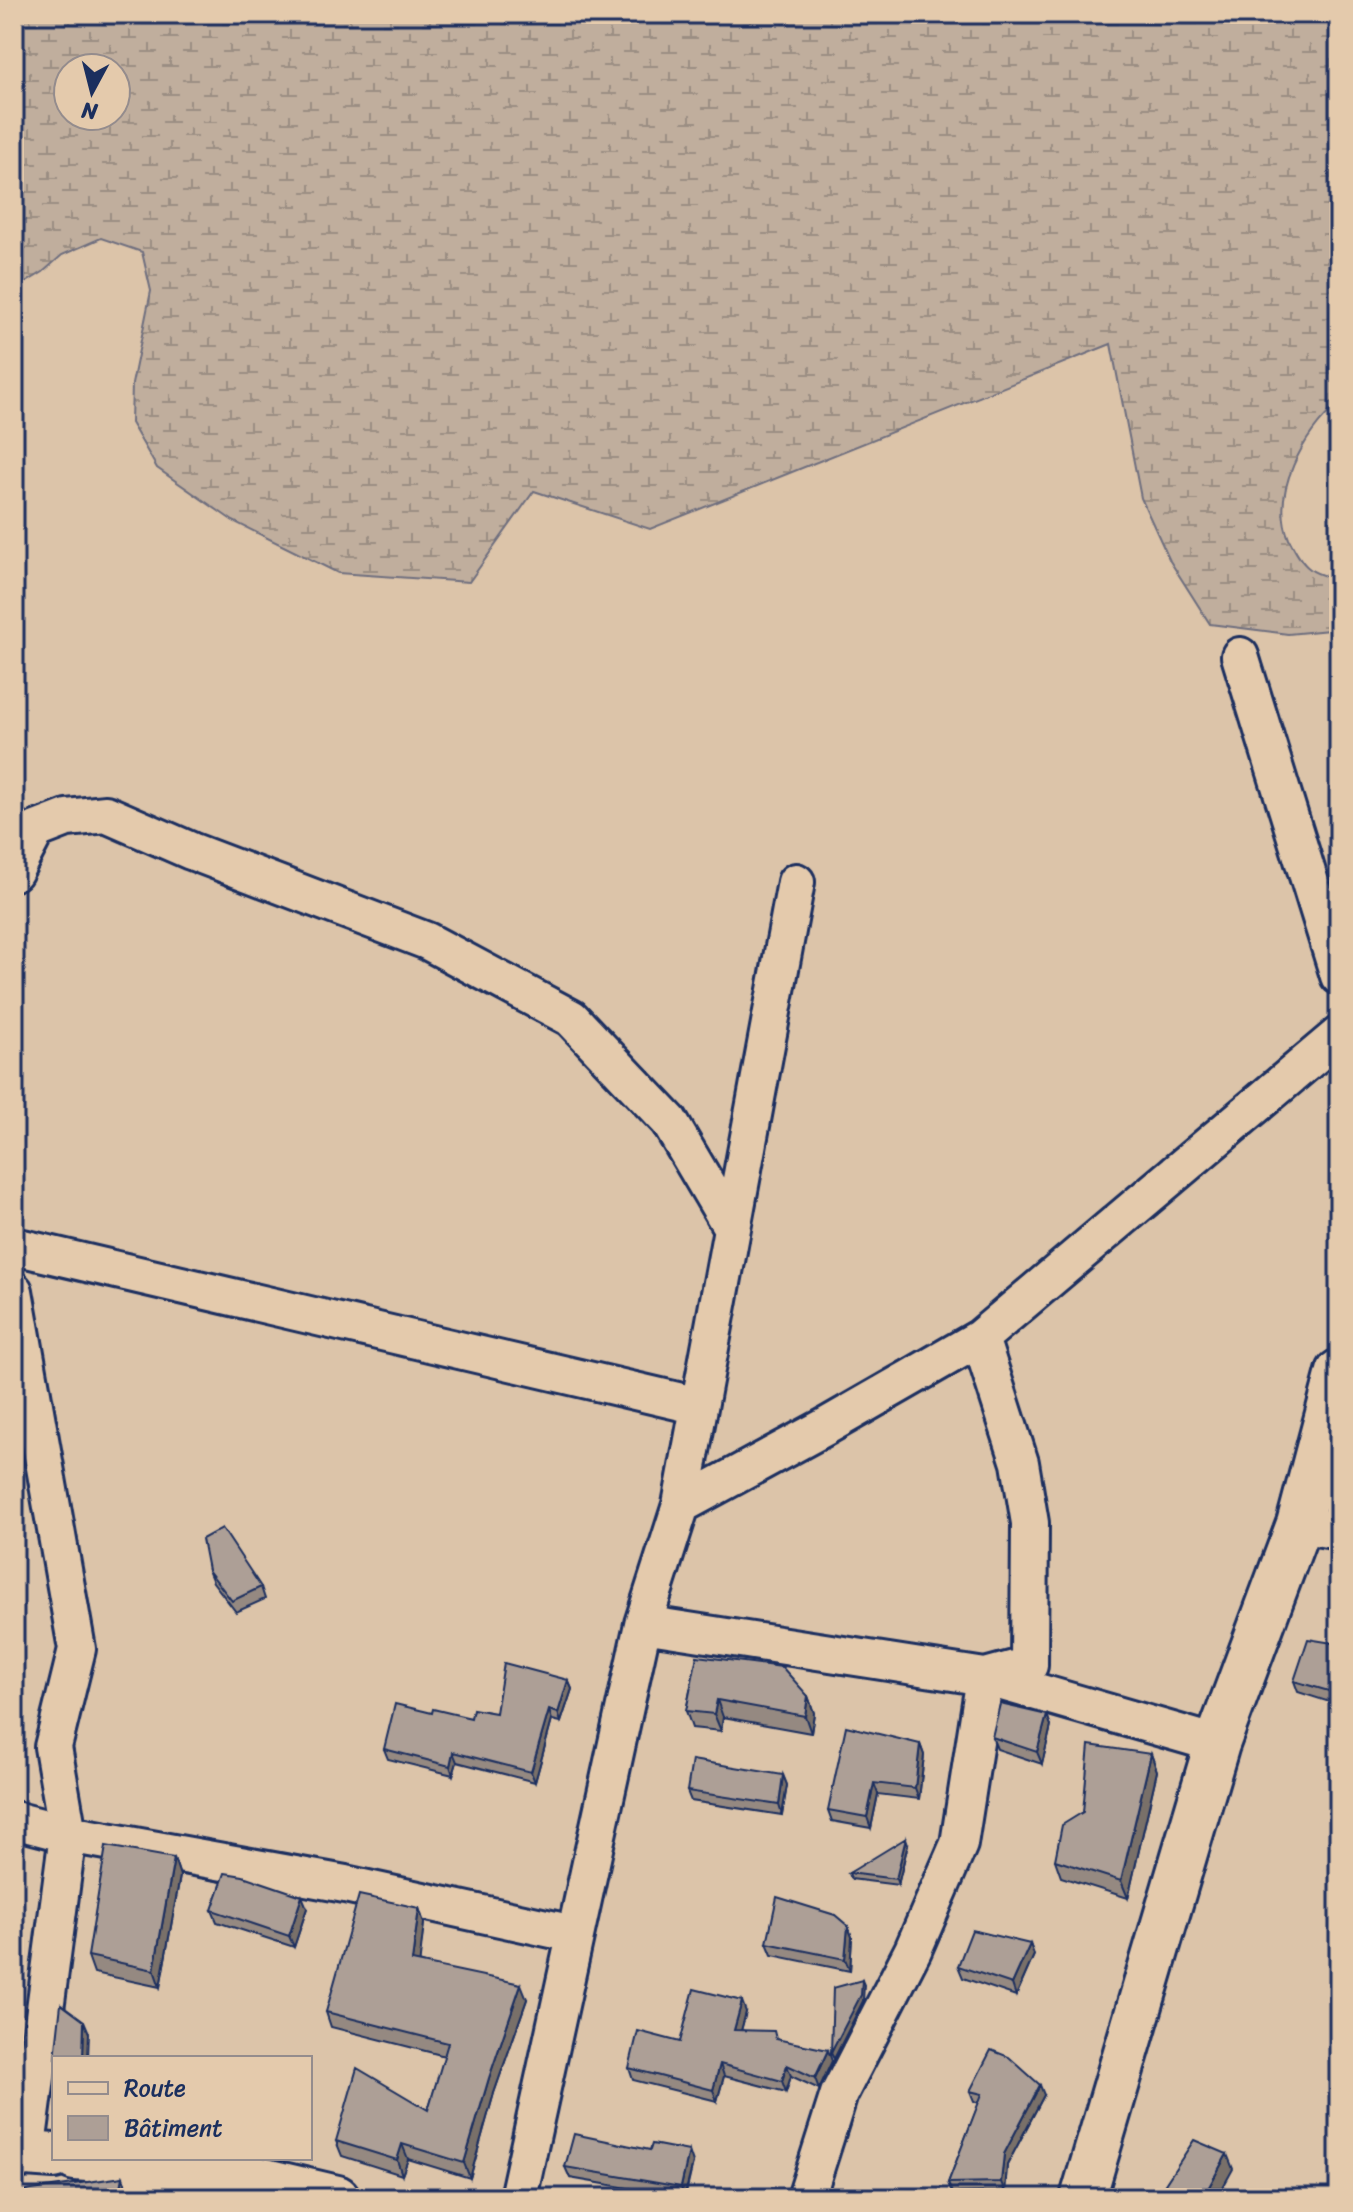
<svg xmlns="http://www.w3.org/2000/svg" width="1353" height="2212" font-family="Sriracha,sans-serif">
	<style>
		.wetland { fill: url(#wetland-marsh); stroke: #6e6e7e; stroke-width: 2; fill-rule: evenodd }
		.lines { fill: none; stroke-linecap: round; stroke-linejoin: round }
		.minor-casing { stroke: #1b2f5e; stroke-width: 42 }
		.major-casing { stroke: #1b2f5e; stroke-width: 50 }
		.minor { stroke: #e4caac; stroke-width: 36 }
		.major { stroke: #e4caac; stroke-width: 44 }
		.wall { fill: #958981; stroke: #1b2f5e; stroke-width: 2 }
		.shaded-wall { fill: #796f69; stroke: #1b2f5e; stroke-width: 2 }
		.building { fill: #ad9f96; stroke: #1b2f5e; stroke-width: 2 }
	</style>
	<defs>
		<pattern id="wetland-marsh" width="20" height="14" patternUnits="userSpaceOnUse" patternTransform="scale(2)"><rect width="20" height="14" fill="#c0ae9d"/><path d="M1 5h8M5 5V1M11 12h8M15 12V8" fill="none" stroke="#9b8e83"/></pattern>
	</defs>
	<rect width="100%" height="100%" fill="#dcc4a9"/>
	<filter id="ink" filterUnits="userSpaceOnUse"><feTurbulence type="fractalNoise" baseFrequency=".0125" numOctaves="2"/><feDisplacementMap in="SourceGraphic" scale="16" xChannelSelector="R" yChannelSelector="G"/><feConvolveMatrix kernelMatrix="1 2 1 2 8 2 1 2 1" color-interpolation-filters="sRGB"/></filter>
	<g filter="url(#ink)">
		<!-- wetland -->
		<path class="wetland" d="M 14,14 L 1339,14 L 1339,403 C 1303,434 1270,493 1289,539 C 1294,549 1301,563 1310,569 C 1317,575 1330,577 1339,580 L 1339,629 L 1288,634 L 1210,624 L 1170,561 L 1141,498 L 1111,344 L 650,529 L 534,491 L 469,582 L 338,573 L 233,521 L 157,468 L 131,423 L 132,384 L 151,291 L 142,252 L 101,238 L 62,255 L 43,272 L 22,285 L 14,283 ZM 68,68 L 116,68 L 116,116 L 68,116 Z"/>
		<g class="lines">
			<!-- minor casing -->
			<g class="minor-casing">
				<path id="minor" d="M 1240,656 L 1339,976
					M 14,872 L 36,830 L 67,818 L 106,814 L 191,851 L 427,941 L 571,1018 L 669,1121 L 732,1228
					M 14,1246 L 699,1406
					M 14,1291 L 77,1649 L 53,1747 L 68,1834 L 26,2154
					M 681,1505 L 825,1427 L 980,1338 L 1339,1035
					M 1299,1524 L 1339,1531
					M 643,1624 L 985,1677 L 1217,1744
					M 14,1820 L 68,1834 L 345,1884 L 574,1934
					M 518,2198 L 643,1624 L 681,1505 L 796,882
					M 806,2198 L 839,2094 L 913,1950 L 959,1844 L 985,1677 L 1029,1665 L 1030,1523 L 1020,1463 L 980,1338"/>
			</g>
			<!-- major casing -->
			<g class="major-casing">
				<path id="major" d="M 14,2157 L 26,2154 L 54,2156
					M 75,2158 L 210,2168 L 337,2198
					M 1083,2198 L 1217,1744 L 1299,1524 L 1339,1372"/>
			</g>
			<!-- minor -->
			<use href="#minor" class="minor"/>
			<!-- major -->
			<use href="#major" class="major"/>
		</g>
		<!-- wall -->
		<path class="wall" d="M 208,1570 L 261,1587 L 265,1599 L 236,1612 L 213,1582 Z
			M 1339,1644 L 1339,1705 L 1298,1692 L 1294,1681 Z
			M 697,1656 L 808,1696 L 814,1713 L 811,1733 L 723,1717 L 721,1731 L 692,1728 L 686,1711 Z
			M 568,1680 L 572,1689 L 561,1722 L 552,1720 L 535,1782 L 457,1762 L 453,1775 L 388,1759 L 384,1749 L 432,1713 L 471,1718 L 496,1713 Z
			M 1047,1715 L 1051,1726 L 1042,1764 L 997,1749 L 992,1737 Z
			M 920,1744 L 924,1755 L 919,1799 L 878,1794 L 871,1828 L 832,1821 L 828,1810 Z
			M 1151,1754 L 1157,1771 L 1128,1898 L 1061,1877 L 1055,1860 Z
			M 783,1775 L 787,1785 L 782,1815 L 691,1801 L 687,1791 Z
			M 908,1844 L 898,1885 L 851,1879 L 849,1873 Z
			M 174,1858 L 180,1876 L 160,1987 L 94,1973 L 88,1956 Z
			M 307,1908 L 294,1947 L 217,1922 L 212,1910 Z
			M 419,1908 L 424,1923 L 419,1962 L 527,1999 L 494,2093 L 470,2178 L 408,2159 L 402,2175 L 342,2156 L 336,2141 L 428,2110 L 445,2056 L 331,2027 L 326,2012 Z
			M 848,1926 L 852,1937 L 850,1971 L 772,1955 L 767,1943 Z
			M 1030,1944 L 1034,1955 L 1016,1996 L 963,1978 L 958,1966 Z
			M 746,2012 L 741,2030 L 776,2039 L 832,2061 L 819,2089 L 791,2076 L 786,2092 L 724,2076 L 717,2101 L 633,2080 L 629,2068 L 680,2042 Z
			M 970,2091 L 1044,2095 L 1007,2165 L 1005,2192 L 952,2193 L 948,2183 L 979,2103 L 974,2101 Z
			M 693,2163 L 685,2198 L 570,2178 L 565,2167 Z"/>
		<!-- shaded-wall -->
		<path class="shaded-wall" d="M 568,1680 L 572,1689 L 561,1722 L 558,1713 Z
			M 808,1696 L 814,1713 L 811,1733 L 805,1716 Z
			M 717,1700 L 723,1717 L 721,1731 L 714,1714 Z
			M 549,1710 L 552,1720 L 535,1782 L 531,1772 Z
			M 1047,1715 L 1051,1726 L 1042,1764 L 1037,1752 Z
			M 920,1744 L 924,1755 L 919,1799 L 915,1788 Z
			M 453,1752 L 457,1762 L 453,1775 L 450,1766 Z
			M 1151,1754 L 1157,1771 L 1128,1898 L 1121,1881 Z
			M 783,1775 L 787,1785 L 782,1815 L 779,1805 Z
			M 874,1783 L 878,1794 L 871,1828 L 867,1817 Z
			M 906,1838 L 908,1844 L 898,1885 L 896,1879 Z
			M 174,1858 L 180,1876 L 160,1987 L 154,1970 Z
			M 302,1896 L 307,1908 L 294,1947 L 289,1936 Z
			M 419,1908 L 424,1923 L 418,1976 L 412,1961 Z
			M 848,1926 L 852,1937 L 850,1971 L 845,1959 Z
			M 1030,1944 L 1034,1955 L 1016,1996 L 1012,1984 Z
			M 862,1980 L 864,1985 L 863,2001 L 834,2059 L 831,2053 Z
			M 521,1984 L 527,1999 L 494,2093 L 470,2178 L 464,2163 L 489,2078 Z
			M 742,2001 L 746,2012 L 738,2042 L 734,2030 Z
			M 84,2021 L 89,2033 L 88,2058 L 83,2058 Z
			M 828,2050 L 832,2061 L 819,2089 L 815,2078 Z
			M 720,2064 L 724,2076 L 717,2101 L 713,2090 Z
			M 787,2065 L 791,2076 L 786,2092 L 782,2081 Z
			M 1040,2085 L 1044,2095 L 1007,2165 L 1005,2192 L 1001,2182 L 1004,2154 Z
			M 402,2144 L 408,2159 L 402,2175 L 397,2160 Z
			M 689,2151 L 693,2163 L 684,2198 L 681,2187 Z
			M 1227,2154 L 1233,2169 L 1217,2198 L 1207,2198 L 1205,2194 Z
			M 123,2177 L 129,2194 L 128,2198 L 119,2198 Z"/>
		<!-- building -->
		<path class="building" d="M 222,1528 L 261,1587 L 232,1601 L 208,1570 L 202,1539 Z
			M 1308,1639 L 1339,1644 L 1339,1694 L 1294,1681 Z
			M 697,1656 L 782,1667 L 808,1696 L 805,1716 L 717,1700 L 714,1714 L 686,1711 Z
			M 504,1663 L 568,1680 L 558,1713 L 549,1710 L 531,1772 L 453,1752 L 450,1766 L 384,1749 L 395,1704 L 432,1713 L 433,1709 L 471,1718 L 473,1709 L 496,1713 Z
			M 1000,1704 L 1047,1715 L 1037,1752 L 992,1737 Z
			M 846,1726 L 920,1744 L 915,1788 L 874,1783 L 867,1817 L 828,1810 Z
			M 1089,1745 L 1151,1754 L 1121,1881 L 1055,1860 L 1062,1825 L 1083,1812 Z
			M 692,1760 L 783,1775 L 779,1805 L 687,1791 Z
			M 906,1838 L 896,1879 L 849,1873 Z
			M 106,1846 L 174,1858 L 154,1970 L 88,1956 Z
			M 225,1873 L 243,1876 L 302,1896 L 289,1936 L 212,1910 Z
			M 359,1895 L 419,1908 L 412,1961 L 521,1984 L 489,2078 L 464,2163 L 402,2144 L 397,2160 L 336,2141 L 357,2068 L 428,2110 L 448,2043 L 326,2012 Z
			M 777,1897 L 835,1915 L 848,1926 L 845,1959 L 767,1943 Z
			M 972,1930 L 1030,1944 L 1012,1984 L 958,1966 Z
			M 862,1980 L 861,1995 L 831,2053 L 833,1988 Z
			M 694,1989 L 742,2001 L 734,2030 L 774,2031 L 776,2039 L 828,2050 L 815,2078 L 787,2065 L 782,2081 L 720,2064 L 713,2090 L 629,2068 L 638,2031 L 680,2042 Z
			M 61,2004 L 84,2021 L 83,2058 L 55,2058 Z
			M 991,2050 L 1009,2057 L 1040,2085 L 1004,2154 L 1001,2182 L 948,2183 L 982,2094 L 970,2091 Z
			M 574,2134 L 650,2150 L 652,2144 L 689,2151 L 681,2187 L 565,2167 Z
			M 1194,2140 L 1227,2154 L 1205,2194 L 1214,2198 L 1156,2198 Z
			M 123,2177 L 119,2198 L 17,2198 L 18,2192 Z"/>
	</g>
	<!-- margin -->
	<rect width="1353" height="2212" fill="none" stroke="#e4caac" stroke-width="48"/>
	<rect x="24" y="24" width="1305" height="2164" fill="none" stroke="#1b2f5e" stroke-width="3" filter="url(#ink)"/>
	<!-- legend -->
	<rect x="52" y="2056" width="260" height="104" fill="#e4caac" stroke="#948c8d" stroke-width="2"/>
	<rect x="68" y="2082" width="40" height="12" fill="#e4caac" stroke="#948c8d" stroke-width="2"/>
	<text x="124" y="2096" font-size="24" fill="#1b2f5e">Route</text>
	<rect x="68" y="2116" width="40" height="24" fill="#ad9f96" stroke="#948c8d" stroke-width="2"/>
	<text x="124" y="2136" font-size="24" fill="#1b2f5e">Bâtiment</text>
	<!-- north arrow -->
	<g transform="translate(92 92) rotate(187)"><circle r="38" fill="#e4caac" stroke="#948c8d" stroke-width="2"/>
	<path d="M0-6L14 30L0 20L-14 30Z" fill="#1b2f5e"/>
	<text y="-12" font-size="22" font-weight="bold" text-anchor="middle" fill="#1b2f5e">N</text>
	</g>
</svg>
